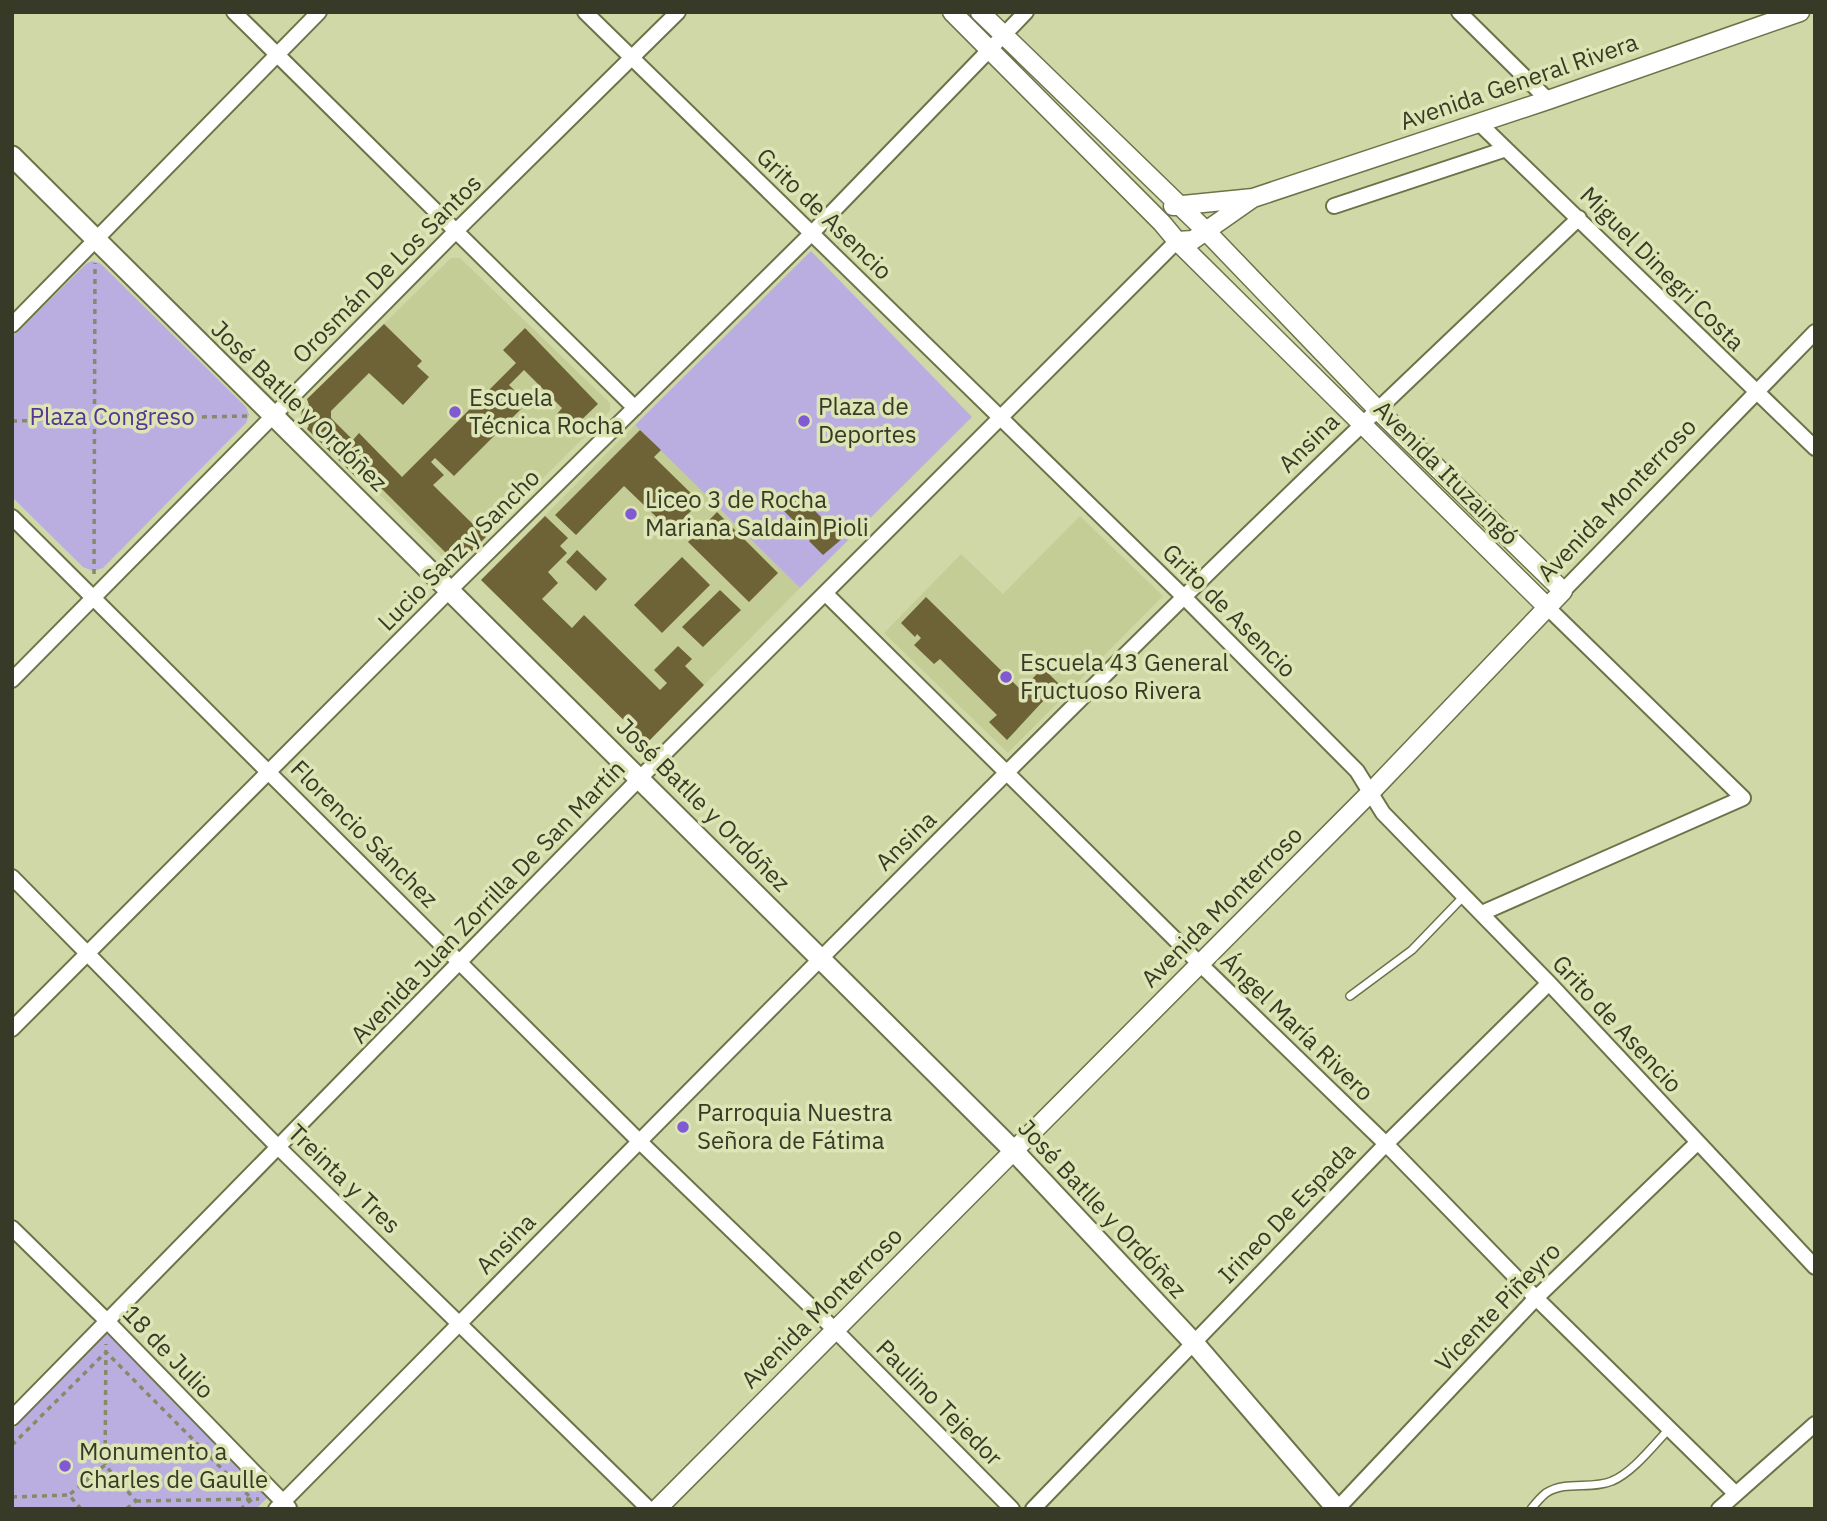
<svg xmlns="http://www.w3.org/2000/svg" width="1827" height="1521" font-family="'IBM Plex Sans',sans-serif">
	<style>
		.built { fill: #c5cd96 }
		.green { fill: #baaee1 }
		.building { fill: #6e6237 }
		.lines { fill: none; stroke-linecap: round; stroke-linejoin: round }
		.service-casing { stroke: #6d7348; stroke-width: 10 }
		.minor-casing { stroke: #6d7348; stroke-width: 18 }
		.tertiary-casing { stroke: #6d7348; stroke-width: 21 }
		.secondary-casing { stroke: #6d7348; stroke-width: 23 }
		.path { stroke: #858a69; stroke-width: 3.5; stroke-dasharray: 5 5; stroke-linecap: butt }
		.service { stroke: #fff; stroke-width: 7 }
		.minor { stroke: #fff; stroke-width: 14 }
		.tertiary { stroke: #fff; stroke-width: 18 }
		.secondary { stroke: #fff; stroke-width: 19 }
		.poi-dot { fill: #8159d3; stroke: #dde5b5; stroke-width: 2.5 }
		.labels { text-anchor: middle; stroke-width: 7; stroke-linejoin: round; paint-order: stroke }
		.street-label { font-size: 24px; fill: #373a27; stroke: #dde5b5 }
		.poi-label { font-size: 24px; fill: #373a27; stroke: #dde5b5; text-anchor: start }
		.park-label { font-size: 24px; fill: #563693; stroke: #dde5b5 }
	</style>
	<rect width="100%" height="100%" fill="#d0d8a8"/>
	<!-- built -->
	<path class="built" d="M 451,258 L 460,258 L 610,403 L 610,411 L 454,568 L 358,473 L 355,476 L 307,429 L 309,425 L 304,423 L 300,413 L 304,407 L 309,405 L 307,399 Z
		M 635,425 L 800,588 L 647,743 L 481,580 Z
		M 1080,516 L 1163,596 L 1008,753 L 884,633 L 961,554 L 1003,594 Z"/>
	<!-- green -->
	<path class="green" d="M 811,251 L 972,417 L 800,588 L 635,425 Z
		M 92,261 L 100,263 L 246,407 L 249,415 L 246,423 L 103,568 L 93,571 L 83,567 L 12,497 L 12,337 L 86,264 Z
		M 107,1333 L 268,1497 L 256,1509 L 12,1509 L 12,1430 Z"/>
	<!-- building -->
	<path class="building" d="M 384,324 L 422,361 L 417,366 L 429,377 L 403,405 L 369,373 L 331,411 L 331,418 L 353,440 L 359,433 L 402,477 L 516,363 L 503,350 L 525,328 L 598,404 L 571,430 L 556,415 L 562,408 L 524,370 L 509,385 L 527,403 L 454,476 L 435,458 L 431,462 L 444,475 L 433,485 L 486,537 L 458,565 L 377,484 L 373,488 L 358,472 L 355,476 L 307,429 L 309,425 L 301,419 L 302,410 L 309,405 L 307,399 Z
		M 640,430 L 661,450 L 654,457 L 700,502 L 671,531 L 624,486 L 576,535 L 555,515 Z
		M 801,490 L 808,498 L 805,501 L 827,523 L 834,517 L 848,530 L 841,536 L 843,538 L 823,555 L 809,541 L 816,535 L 800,519 L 796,523 L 782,509 Z
		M 717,512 L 778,573 L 749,602 L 688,542 Z
		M 545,516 L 568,538 L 560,546 L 567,553 L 548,572 L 558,583 L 542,599 L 572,628 L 584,615 L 660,690 L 667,683 L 654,670 L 678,646 L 692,659 L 685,666 L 704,685 L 647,743 L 481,580 Z
		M 577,550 L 607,579 L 596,591 L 566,562 Z
		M 682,557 L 710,585 L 662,633 L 634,605 Z
		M 720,590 L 741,610 L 703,647 L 682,627 Z
		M 926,597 L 1021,690 L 1043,668 L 1059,684 L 1007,740 L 989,722 L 997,715 L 940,659 L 934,664 L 914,645 L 921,638 L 917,634 L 915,637 L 901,623 Z"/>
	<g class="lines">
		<!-- service casing -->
		<g class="service-casing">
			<path id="service" d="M 1350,996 L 1412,950 L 1464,896
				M 1531,1509 C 1535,1504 1541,1497 1546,1493 C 1566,1480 1591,1490 1612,1481 C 1632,1473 1654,1445 1669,1429"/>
		</g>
		<!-- minor casing -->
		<g class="minor-casing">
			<path id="minor" d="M 234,12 L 635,408
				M 585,12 L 1184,597 L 1357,771 L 1383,813 L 1549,983 L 1815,1267
				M 1459,12 L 1548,100
				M 1478,122 L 1815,448
				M 1334,206 L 1506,149
				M 12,325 L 319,12
				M 12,517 L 638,1140 L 834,1329 L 1012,1509
				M 1563,591 L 1815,332
				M 825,593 L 1200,964 L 1386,1144 L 1536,1298 L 1736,1494
				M 12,680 L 456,231 L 678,12
				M 12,877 L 279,1148 L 649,1509
				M 1482,913 L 1743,798 L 1547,607
				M 12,1029 L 451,589 L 812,233 L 1026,12
				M 12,1228 L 107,1321 L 289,1508
				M 12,1418 L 640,778 L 1177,241
				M 276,1509 C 579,1203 880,896 1187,594 C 1316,467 1448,343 1579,218
				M 1033,1509 L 1386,1144 L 1549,983
				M 1337,1509 L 1536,1298 L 1697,1143
				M 1719,1509 L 1815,1424"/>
		</g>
		<!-- tertiary casing -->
		<g class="tertiary-casing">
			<path id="tertiary" d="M 952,12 L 1162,223 L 1177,241 L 1547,607
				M 1173,206 L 1253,198 L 1548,100 L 1800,12
				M 1177,241 L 1193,240 L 1253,198
				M 657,1509 L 1370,793 L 1563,591 L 1378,410 L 1206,231 L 980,12"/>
		</g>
		<!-- secondary casing -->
		<g class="secondary-casing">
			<path id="secondary" d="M 12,156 L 1013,1150 L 1194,1343 L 1337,1509"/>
		</g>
		<!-- path -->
		<path class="path" d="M 12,421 L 248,416
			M 94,574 L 95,263
			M 12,1445 L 106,1352 L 252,1499 L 241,1509
			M 105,1465 L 106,1344
			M 12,1497 L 69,1495
			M 136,1501 L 259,1499
			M 81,1509 L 69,1495 L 105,1465 L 136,1501 L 126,1509"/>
		<!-- service -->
		<use href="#service" class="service"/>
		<!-- minor -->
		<use href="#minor" class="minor"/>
		<!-- tertiary -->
		<use href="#tertiary" class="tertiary"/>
		<!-- secondary -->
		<use href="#secondary" class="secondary"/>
	</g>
	<!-- markers -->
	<g class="poi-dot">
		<circle cx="455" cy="412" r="7"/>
		<circle cx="804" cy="421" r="7"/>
		<circle cx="631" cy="514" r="7"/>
		<circle cx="1006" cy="677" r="7"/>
		<circle cx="683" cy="1127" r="7"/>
		<circle cx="65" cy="1466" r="7"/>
	</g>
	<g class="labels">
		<!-- street labels -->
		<g class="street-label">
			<text transform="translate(1519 82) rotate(-19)" y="8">Avenida General Rivera</text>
			<text transform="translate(824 214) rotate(44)" y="8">Grito de Asencio</text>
			<text transform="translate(387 269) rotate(-45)" y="8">Orosmán De Los Santos</text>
			<text transform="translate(1662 269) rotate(45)" y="8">Miguel Dinegri Costa</text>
			<text transform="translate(299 406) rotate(44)" y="8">José Batlle y Ordóñez</text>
			<text transform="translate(1309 443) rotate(-44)" y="8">Ansina</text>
			<text transform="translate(1446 473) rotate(45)" y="8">Avenida Ituzaingó</text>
			<text transform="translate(1617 500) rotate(-46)" y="8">Avenida Monterroso</text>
			<text transform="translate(459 550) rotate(-45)" y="8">Lucio Sanz y Sancho</text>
			<text transform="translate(1229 611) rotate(45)" y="8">Grito de Asencio</text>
			<text transform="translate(703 805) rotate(45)" y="8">José Batlle y Ordóñez</text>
			<text transform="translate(364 834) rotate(45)" y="8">Florencio Sánchez</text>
			<text transform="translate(906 841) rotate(-44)" y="8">Ansina</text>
			<text transform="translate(488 902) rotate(-46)" y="8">Avenida Juan Zorrilla De San Martín</text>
			<text transform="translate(1222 907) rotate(-45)" y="8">Avenida Monterroso</text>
			<text transform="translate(1617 1024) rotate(47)" y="8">Grito de Asencio</text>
			<text transform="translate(1297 1027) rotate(44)" y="8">Ángel María Rivero</text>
			<text transform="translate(344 1179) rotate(44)" y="8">Treinta y Tres</text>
			<text transform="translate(1102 1209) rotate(47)" y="8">José Batlle y Ordóñez</text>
			<text transform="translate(1287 1213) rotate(-46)" y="8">Irineo De Espada</text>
			<text transform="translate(506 1244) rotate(-46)" y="8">Ansina</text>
			<text transform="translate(1498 1307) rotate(-46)" y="8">Vicente Piñeyro</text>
			<text transform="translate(822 1308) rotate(-45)" y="8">Avenida Monterroso</text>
			<text transform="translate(168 1352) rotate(46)" y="8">18 de Julio</text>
			<text transform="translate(939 1403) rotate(45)" y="8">Paulino Tejedor</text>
		</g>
		<!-- poi labels -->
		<g class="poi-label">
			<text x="469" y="406">Escuela<tspan x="469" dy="28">Técnica Rocha</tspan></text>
			<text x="818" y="415">Plaza de<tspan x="818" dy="28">Deportes</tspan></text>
			<text x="645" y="508">Liceo 3 de Rocha<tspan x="645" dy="28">Mariana Saldain Pioli</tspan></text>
			<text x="1020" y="671">Escuela 43 General<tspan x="1020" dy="28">Fructuoso Rivera</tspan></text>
			<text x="697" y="1121">Parroquia Nuestra<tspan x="697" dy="28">Señora de Fátima</tspan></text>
			<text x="79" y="1460">Monumento a<tspan x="79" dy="28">Charles de Gaulle</tspan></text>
		</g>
		<!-- park labels -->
		<g class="park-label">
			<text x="112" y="425">Plaza Congreso</text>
		</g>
	</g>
	<!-- border -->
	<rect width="1827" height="1521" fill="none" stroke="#373a27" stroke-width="28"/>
</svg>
